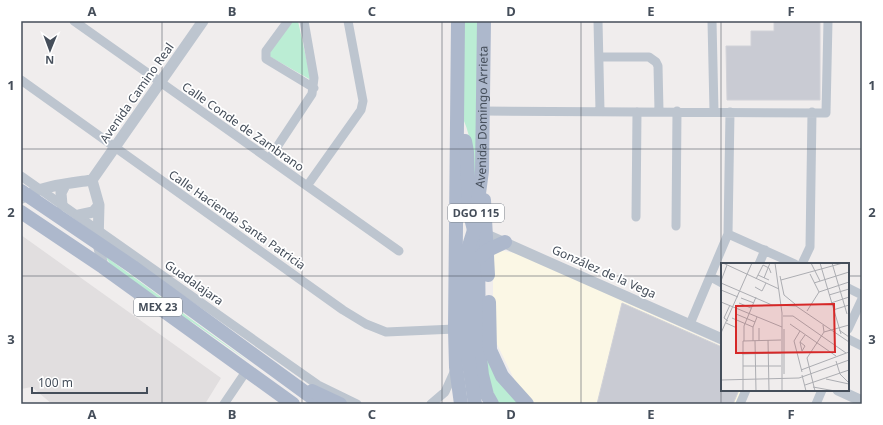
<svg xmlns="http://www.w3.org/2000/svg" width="883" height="425" font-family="'Noto Sans',sans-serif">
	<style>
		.commercial { fill: #fbf7e5 }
		.education { fill: #e1dedf }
		.green { fill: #bbedd4 }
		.building { fill: #c9cbd3; stroke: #d1d2d8 }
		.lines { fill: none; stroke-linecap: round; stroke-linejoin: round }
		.minor { stroke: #bdc5cf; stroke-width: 9 }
		.tertiary { stroke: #bdc5cf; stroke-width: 11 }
		.primary { stroke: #adb8cc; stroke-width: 14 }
		.grid { fill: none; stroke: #454e5a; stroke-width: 1; stroke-opacity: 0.55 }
		.labels { text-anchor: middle; stroke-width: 3.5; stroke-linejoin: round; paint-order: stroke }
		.shield { fill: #fff; stroke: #7d838c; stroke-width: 1 }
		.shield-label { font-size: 11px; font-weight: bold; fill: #454e5a }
		.street-label { font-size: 12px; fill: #454e5a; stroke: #fff }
		.inset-road { fill: none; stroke: #acadb2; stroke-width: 1 }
		.view { fill: #d62828; fill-opacity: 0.15; stroke: #d62828; stroke-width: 2 }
		.inset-edge { fill: none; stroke: #454e5a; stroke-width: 2 }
		.neatline { fill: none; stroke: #454e5a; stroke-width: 1.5 }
		.grid-label { font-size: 13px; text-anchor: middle; font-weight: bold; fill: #454e5a }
	</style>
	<rect width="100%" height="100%" fill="#f0eded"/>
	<!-- commercial -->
	<path class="commercial" d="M 495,251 L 504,251 L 520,254 L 722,346 L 722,390 L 742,390 L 735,404 L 534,404 L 515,381 L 493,336 L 493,269 Z"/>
	<!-- education -->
	<path class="education" d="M 21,235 L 221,378 L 205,404 L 52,404 L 32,387 L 21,389 Z"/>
	<!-- green -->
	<path class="green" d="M 293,21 L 298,21 L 311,80 L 267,55 Z
		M 464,21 L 479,21 L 478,170 L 472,202 C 472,175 475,147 464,121 Z
		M 105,256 L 251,363 L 192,322 L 176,316 L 114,270 Z
		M 485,323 L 521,404 L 498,404 L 486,374 Z"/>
	<!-- building -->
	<path class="building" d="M 774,21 L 820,21 L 820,100 L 727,100 L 726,46 L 751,46 L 751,31 L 774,31 Z
		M 622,303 L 722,347 L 722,390 L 739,390 L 733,404 L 597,404 Z"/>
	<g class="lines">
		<!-- minor -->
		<path class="minor" d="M 74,21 L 399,251
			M 288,21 L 266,51 L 266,59 L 314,88
			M 598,21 L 600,111
			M 712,21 L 714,111
			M 599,57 L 649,57 L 656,62 L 658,66 L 659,111
			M 21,80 L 343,310 L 366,324 L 386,332 L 455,329
			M 483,111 L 826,113 L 828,21
			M 269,159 L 312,94 L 314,78 L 304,21
			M 21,176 L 318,385 L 357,404
			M 307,186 L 361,110 L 363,101 L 348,21
			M 636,217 L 637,112
			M 676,226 L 677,111
			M 728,234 L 795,264
			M 759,264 L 765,250
			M 802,264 L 810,247 L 812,112
			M 711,277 L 722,283
			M 848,288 L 862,295
			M 690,324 L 728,234 L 730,112
			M 848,329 L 862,299
			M 848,339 L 862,346
			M 224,404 L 247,370
			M 431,404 L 445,392 L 455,370
			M 740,404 L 746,390
			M 816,404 L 822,390"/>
		<!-- tertiary -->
		<path class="tertiary" d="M 92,180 L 99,205 L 98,243 L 103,267
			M 22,198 C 38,186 72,183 92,180 L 203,21
			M 62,205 L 61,193 L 65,185
			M 79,215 L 93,212 L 99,205
			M 480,232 L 722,339
			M 838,390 L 862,401"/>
		<!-- primary -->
		<g class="primary">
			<path d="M 458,21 L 455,329 L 456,367 L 461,404"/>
			<path d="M 465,141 L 467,152 L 469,210 L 478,246 L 479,349 L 482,375 L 487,395 L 492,404"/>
			<path d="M 21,191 L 133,267 L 321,404"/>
			<path d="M 484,200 L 488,275"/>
			<path d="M 21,212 L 103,267 L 293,404"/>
			<path d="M 481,256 L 488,250 L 505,242"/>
			<path d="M 489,302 L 490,350 L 502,376 L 527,404"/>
			<path d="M 312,391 L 340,404"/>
			<path id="s1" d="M 475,404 L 468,356 L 468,249 L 474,230 L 482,171 L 484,21"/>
		</g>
	</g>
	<!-- grid -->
	<path class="grid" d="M 162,21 L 162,404M 302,21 L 302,404M 442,21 L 442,404M 581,21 L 581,404M 721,21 L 721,404M 21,149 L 862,149M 21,276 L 722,276M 848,276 L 862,276"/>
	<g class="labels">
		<!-- shield labels -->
		<g class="shield">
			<rect x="448" y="204" width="56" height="18" rx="3"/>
			<rect x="134" y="298" width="48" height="18" rx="3"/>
		</g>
		<g class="shield-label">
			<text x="476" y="217">DGO 115</text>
			<text x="158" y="311">MEX 23</text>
		</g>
		<!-- street labels -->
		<g class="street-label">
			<text transform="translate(137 93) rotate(-55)" y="4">Avenida Camino Real</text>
			<text dy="4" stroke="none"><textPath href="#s1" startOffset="289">Avenida Domingo Arrieta</textPath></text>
			<text transform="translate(243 127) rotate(35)" y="4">Calle Conde de Zambrano</text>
			<text transform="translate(237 220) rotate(35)" y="4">Calle Hacienda Santa Patricia</text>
			<text transform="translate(604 272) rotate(24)" y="4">González de la Vega</text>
			<text transform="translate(194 283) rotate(35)" y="4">Guadalajara</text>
		</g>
	</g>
	<!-- overview -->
	<g transform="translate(721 263)">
		<rect width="128" height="128" fill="#f0eded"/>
		<path class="inset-road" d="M 2,0 L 58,26M 54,0 L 61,50 L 61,128M 90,0 L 99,18M 99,0 L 120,71M 111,0 L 126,51M 89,11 L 98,29M 37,12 L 48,17M 59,13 L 63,32 L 74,41M 43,15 L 49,0M 35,16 L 42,2 L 48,5 L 50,10M 60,17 L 122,0M 0,18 L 6,2M 0,20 L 51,42 L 75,43 L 128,79M 93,20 L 128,9M 34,24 L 41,28 L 45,20M 0,27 L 17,34M 98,29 L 128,19M 108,32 L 128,26M 20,35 L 33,40M 0,39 L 61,64M 18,40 L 30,45M 110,40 L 128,34M 112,47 L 128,42M 86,48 L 98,29M 15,51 L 34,59M 62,53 L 72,53 L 125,90M 11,55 L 32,64M 7,58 L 3,55 L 9,42M 5,60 L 16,65M 69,61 L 115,93M 38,65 L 38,78M 63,66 L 63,111M 118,67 L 128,74M 79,68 L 73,78 L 81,109M 103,69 L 128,62M 0,70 L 31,0M 47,77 L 48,128M 23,78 L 23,63 L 35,34M 32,78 L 32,64 L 36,54M 34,78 L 35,128M 79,79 L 84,83 L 81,88M 81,88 L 79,79 L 84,72M 21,91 L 60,90M 115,98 L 119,111 L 128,120M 22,103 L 60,103M 80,107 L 128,89M 81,112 L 85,128M 105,116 L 128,121M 0,117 L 78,115 L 128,97M 84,122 L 128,107M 92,124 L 114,128M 22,128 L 22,78 L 60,77M 94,128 L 86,95 L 103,69 L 102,62"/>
		<path class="view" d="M 113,41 L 114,89 L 15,90 L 15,43 Z"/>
		<rect width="128" height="128" class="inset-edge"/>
	</g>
	<!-- border -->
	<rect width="883" height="425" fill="none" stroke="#ffffff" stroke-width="44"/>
	<!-- north arrow -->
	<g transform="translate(50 50) rotate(181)" stroke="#ffffff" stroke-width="3" paint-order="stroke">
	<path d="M0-3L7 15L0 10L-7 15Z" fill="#454e5a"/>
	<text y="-6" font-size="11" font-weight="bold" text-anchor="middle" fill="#454e5a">N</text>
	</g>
	<!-- scale -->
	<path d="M32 387v6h115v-6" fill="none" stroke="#454e5a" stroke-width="2"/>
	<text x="38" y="387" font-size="12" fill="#454e5a" stroke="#ffffff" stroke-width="3" paint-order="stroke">100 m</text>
	<rect x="22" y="22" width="839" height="381" class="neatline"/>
	<g class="grid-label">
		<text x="92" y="16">A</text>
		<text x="232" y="16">B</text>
		<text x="372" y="16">C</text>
		<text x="511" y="16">D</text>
		<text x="651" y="16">E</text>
		<text x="791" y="16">F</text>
		<text x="11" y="90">1</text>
		<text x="872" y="90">1</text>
		<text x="11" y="217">2</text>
		<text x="872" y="217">2</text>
		<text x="11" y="344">3</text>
		<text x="872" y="344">3</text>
		<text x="92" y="419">A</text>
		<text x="232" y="419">B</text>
		<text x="372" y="419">C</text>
		<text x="511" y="419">D</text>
		<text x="651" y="419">E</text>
		<text x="791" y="419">F</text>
	</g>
</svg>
